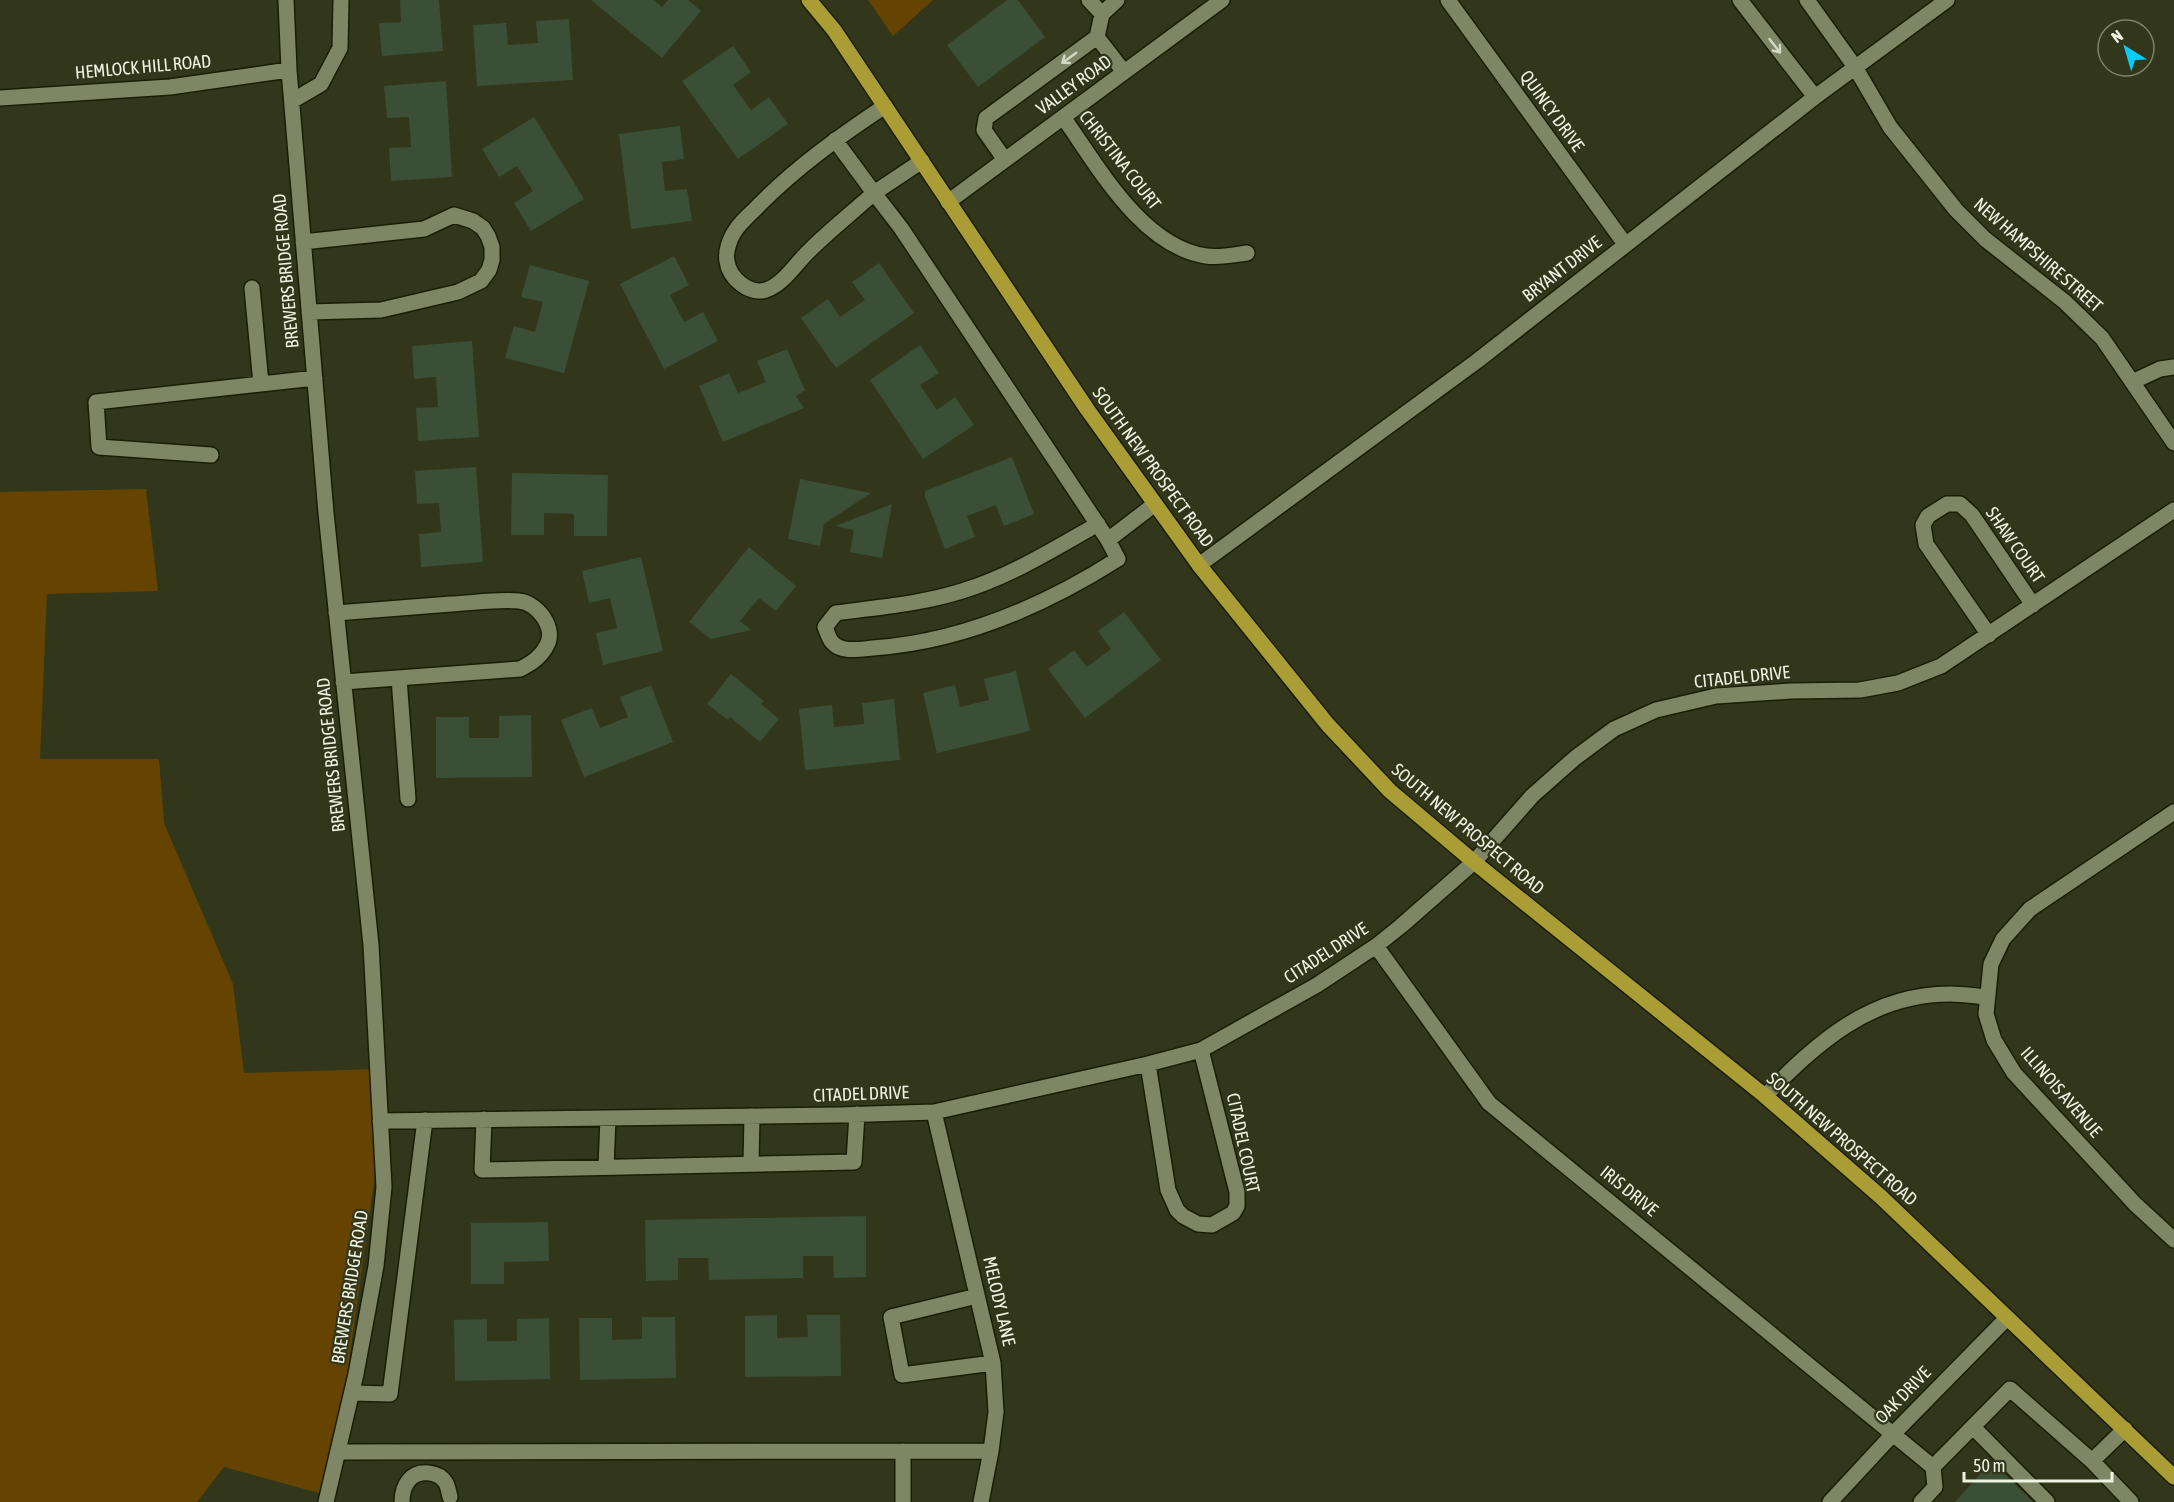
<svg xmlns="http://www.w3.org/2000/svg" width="2174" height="1502" font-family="'Asap Condensed',sans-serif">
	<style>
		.green { fill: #654402 }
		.building { fill: #3b4e36 }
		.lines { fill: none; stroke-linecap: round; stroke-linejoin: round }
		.minor-casing { stroke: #1a1e03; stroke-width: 18 }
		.major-casing { stroke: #1a1e03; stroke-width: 18 }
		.minor { stroke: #7e8666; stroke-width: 15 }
		.major { stroke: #aa9d35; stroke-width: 15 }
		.oneway { stroke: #d3d8c3 }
		.labels { text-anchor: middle; stroke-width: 4.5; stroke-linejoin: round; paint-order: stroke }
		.street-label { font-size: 18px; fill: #eff3e2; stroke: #32371b }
	</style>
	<rect width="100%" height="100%" fill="#32371b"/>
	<!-- green -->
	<path class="green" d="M 868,0 L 933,0 L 893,36 Z
		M 146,489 L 158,591 L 47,594 L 40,759 L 159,759 L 164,823 L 233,984 L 244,1073 L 377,1069 L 382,1125 L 330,1496 L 224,1467 L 197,1502 L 0,1502 L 0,492 Z"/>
	<!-- building -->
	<path class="building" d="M 400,0 L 439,0 L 443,51 L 382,56 L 379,23 L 401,22 Z
		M 591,0 L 653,0 L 662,7 L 668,0 L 688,0 L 701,11 L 662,58 Z
		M 1007,0 L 1018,0 L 1045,37 L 978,87 L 947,45 Z
		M 569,19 L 573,80 L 477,86 L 473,25 L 506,23 L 508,45 L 538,43 L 536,21 Z
		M 733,46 L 751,72 L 733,85 L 751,110 L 769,97 L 788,124 L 738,159 L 682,81 Z
		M 446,81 L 452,177 L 391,181 L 389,148 L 411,147 L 409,117 L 387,118 L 384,86 Z
		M 534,117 L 584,199 L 531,231 L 514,203 L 533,191 L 517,166 L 499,177 L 482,149 Z
		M 680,126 L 684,159 L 662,162 L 665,191 L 687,189 L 692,221 L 631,229 L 619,134 Z
		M 674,256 L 689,285 L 670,295 L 684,322 L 703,312 L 718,341 L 664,369 L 620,284 Z
		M 879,263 L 914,313 L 836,368 L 801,318 L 828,299 L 840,317 L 865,300 L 852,282 Z
		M 530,265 L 589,281 L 564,373 L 505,358 L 514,326 L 535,332 L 543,302 L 521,297 Z
		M 472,341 L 479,437 L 418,441 L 416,408 L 438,407 L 436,377 L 414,379 L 412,346 Z
		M 920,345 L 939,373 L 920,385 L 937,410 L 955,397 L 974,425 L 923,459 L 870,380 Z
		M 787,349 L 805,390 L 796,396 L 804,408 L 723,442 L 699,386 L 729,373 L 738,393 L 766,382 L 757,361 Z
		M 1012,457 L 1034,514 L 1004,526 L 996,505 L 967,516 L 975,537 L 945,549 L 925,497 L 925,491 Z
		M 476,467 L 483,562 L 421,567 L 419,534 L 441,532 L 439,503 L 417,504 L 415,471 Z
		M 512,473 L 608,475 L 607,536 L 574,536 L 574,514 L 544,513 L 544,535 L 511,535 Z
		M 800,479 L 871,493 L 824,524 L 820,546 L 788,539 Z
		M 892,504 L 882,558 L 850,552 L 854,530 L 835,526 Z
		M 749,547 L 796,586 L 776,611 L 759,598 L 740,621 L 751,630 L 711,639 L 689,622 Z
		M 641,557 L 663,651 L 603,665 L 596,633 L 617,628 L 610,598 L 589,603 L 582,571 Z
		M 1124,612 L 1161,660 L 1085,718 L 1048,669 L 1074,650 L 1087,667 L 1111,649 L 1098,631 Z
		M 1016,671 L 1030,731 L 937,753 L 923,693 L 955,685 L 960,707 L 989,700 L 984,679 Z
		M 731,674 L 764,701 L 761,704 L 779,719 L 760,742 L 730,717 L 728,720 L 707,704 Z
		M 651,685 L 673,742 L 584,777 L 561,720 L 592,708 L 600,728 L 628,717 L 620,697 Z
		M 894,699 L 900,760 L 805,770 L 799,709 L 832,705 L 834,727 L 864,724 L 862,703 Z
		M 531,715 L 532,777 L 436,778 L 436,717 L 469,717 L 469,738 L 499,738 L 499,716 Z
		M 866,1216 L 866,1277 L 834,1278 L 833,1256 L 803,1256 L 803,1278 L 709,1280 L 708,1258 L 678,1258 L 678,1280 L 646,1281 L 645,1220 Z
		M 548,1222 L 549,1261 L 504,1262 L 504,1284 L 471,1284 L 471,1223 Z
		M 777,1315 L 777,1338 L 808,1337 L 807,1315 L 840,1315 L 841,1376 L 745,1377 L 745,1316 Z
		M 642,1317 L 675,1317 L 676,1378 L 580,1380 L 579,1318 L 612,1318 L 612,1340 L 642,1339 Z
		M 549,1318 L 550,1379 L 455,1381 L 454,1320 L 487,1319 L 487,1341 L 517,1341 L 517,1319 Z
		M 1991,1462 L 2021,1490 L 2033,1502 L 1955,1502 Z"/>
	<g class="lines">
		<!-- minor casing -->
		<g class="minor-casing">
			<path id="minor" d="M 286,0 L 289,70 L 326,513 L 371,945 L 384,1187 L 376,1266 L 356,1374 L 326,1502
				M 1089,0 L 1102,14
				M 1448,0 L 1625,244
				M 1740,0 L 1815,97
				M 1807,0 L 1855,67 L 1890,127 L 1956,210 L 1985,239 L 2065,302 L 2102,338 L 2174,443
				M 1097,37 L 1102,14 L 1117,0
				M 0,98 L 170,87 L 289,70
				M 292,101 L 321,84 L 340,48 L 341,0
				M 885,106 C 840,136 798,166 760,204 C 752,213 741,221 735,231 C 730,238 725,252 727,261 C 729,278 749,295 766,290 C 784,284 796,263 810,250 C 830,230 853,212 874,193 L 901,228 L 1108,540 L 1155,504
				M 1063,117 C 1098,166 1141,246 1206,256 C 1220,258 1233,255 1247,253
				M 835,140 L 874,193 L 922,161
				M 1005,160 L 984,130 L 986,118 L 1097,37 L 1124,72
				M 948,202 L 1222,0
				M 303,242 L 424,229 L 454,215 L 473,221 L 483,228 L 488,236 L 492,247 L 492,260 L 489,270 L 481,281 L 458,292 L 381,310 L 309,312
				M 252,288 L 261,384
				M 2132,382 L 2160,369 L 2174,367
				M 211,455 L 99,447 L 96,402 L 315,378
				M 1098,524 C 1054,549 1011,576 962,591 C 921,604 878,607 836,613 L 825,627 C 827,631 829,640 833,643 C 842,653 861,649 873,648 C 962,642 1044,606 1118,559 L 1108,540
				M 1199,565 L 1477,361 L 1815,97 L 1947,0
				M 336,613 C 374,610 413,607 451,604 C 473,603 497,599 519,601 C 538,603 556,628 547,645 C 541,657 532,663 520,669 L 343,682
				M 1989,635 L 1926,544 L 1923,525 L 1928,516 L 1947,504 L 1960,504 L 1972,515 L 2033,605
				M 399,678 L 408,799
				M 2174,812 L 2030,909 L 2003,939 L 1991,964 L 1986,1014 L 1994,1040 L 2014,1073 L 2135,1204 L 2174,1240
				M 1376,946 L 1489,1103 L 1933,1467 L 2010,1389 L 2092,1461 L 2131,1502
				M 1148,1064 L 1168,1190 L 1177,1210 L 1183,1216 L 1198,1224 L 1212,1225 L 1233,1213 L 1237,1206 L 1237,1192 L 1201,1050
				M 1765,1096 C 1817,1043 1870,994 1950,994 C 1962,994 1975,996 1987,997
				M 934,1112 L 993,1363 L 996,1412 L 991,1451 L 981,1502
				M 484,1119 L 482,1170 L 854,1162 L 857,1114
				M 380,1121 L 838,1115 L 934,1112 L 1148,1064 L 1201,1050 L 1317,985 L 1376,946 L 1401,926 L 1474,862 L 1532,796 L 1575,758 L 1614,729 L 1656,710 L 1716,696 L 1791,691 L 1860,690 L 1898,683 L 1941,666 L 2174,510
				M 751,1164 L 752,1116
				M 606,1167 L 608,1118
				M 977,1296 L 891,1317 L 902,1375 L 993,1363
				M 352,1393 L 390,1394 L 425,1120
				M 1973,1427 L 2047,1502
				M 338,1452 L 991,1451
				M 2092,1461 L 2125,1429
				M 402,1502 C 402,1494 404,1486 409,1480 C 418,1469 439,1471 446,1483 C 448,1487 449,1493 450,1497
				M 903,1502 L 903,1451
				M 1830,1502 L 1894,1433 L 2007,1318
				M 1921,1502 L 1935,1487 L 1933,1467"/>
		</g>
		<!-- major casing -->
		<g class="major-casing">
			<path id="major" d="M 809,0 L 834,30 L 1087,409 L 1199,565 L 1328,725 L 1390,791 L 1474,862 L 1765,1096 L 1881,1197 L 2174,1477"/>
		</g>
		<!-- minor -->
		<use href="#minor" class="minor"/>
		<!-- major -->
		<use href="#major" class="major"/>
	</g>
	<!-- one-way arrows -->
	<defs><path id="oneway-shaft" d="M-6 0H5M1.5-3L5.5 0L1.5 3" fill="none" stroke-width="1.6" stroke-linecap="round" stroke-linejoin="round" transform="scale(1.5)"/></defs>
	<g class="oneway">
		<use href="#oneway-shaft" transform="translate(1775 46) rotate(52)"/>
		<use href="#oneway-shaft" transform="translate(1069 58) rotate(144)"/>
	</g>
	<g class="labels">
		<!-- street labels -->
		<g class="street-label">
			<text transform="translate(143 67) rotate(-5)" y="6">HEMLOCK HILL ROAD</text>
			<text transform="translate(1074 85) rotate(-36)" y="6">VALLEY ROAD</text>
			<text transform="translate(1552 111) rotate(54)" y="6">QUINCY DRIVE</text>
			<text transform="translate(1120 160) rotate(52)" y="6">CHRISTINA COURT</text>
			<text transform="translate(2038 255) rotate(41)" y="6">NEW HAMPSHIRE STREET</text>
			<text transform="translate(1562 269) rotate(-38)" y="6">BRYANT DRIVE</text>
			<text transform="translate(286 271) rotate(-95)" y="6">BREWERS BRIDGE ROAD</text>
			<text transform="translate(1153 467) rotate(54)" y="6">SOUTH NEW PROSPECT ROAD</text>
			<text transform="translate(2015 545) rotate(55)" y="6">SHAW COURT</text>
			<text transform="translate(1742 677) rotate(-6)" y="6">CITADEL DRIVE</text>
			<text transform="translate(331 755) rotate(-96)" y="6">BREWERS BRIDGE ROAD</text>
			<text transform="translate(1468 829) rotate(40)" y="6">SOUTH NEW PROSPECT ROAD</text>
			<text transform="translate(1326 953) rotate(-33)" y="6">CITADEL DRIVE</text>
			<text transform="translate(2061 1092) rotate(49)" y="6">ILLINOIS AVENUE</text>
			<text transform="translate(861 1094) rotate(-2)" y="6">CITADEL DRIVE</text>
			<text transform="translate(1842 1139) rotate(41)" y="6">SOUTH NEW PROSPECT ROAD</text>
			<text transform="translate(1243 1143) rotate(78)" y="6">CITADEL COURT</text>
			<text transform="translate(1629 1191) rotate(39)" y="6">IRIS DRIVE</text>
			<text transform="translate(350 1287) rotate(-81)" y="6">BREWERS BRIDGE ROAD</text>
			<text transform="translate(999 1301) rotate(77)" y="6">MELODY LANE</text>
			<text transform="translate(1903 1395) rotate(-46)" y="6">OAK DRIVE</text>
		</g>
	</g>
	<!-- north arrow -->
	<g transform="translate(2126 48) rotate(323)"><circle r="28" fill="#32371b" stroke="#7e826b" stroke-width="1.5"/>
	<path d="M0-4.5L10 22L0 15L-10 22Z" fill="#0acafa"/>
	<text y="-9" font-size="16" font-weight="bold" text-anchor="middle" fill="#eff3e2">N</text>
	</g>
	<!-- scale -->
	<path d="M1964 1472v9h148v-9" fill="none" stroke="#eff3e2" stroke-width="3"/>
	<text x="1973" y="1472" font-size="18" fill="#eff3e2" stroke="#32371b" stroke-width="4.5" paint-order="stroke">50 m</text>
</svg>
